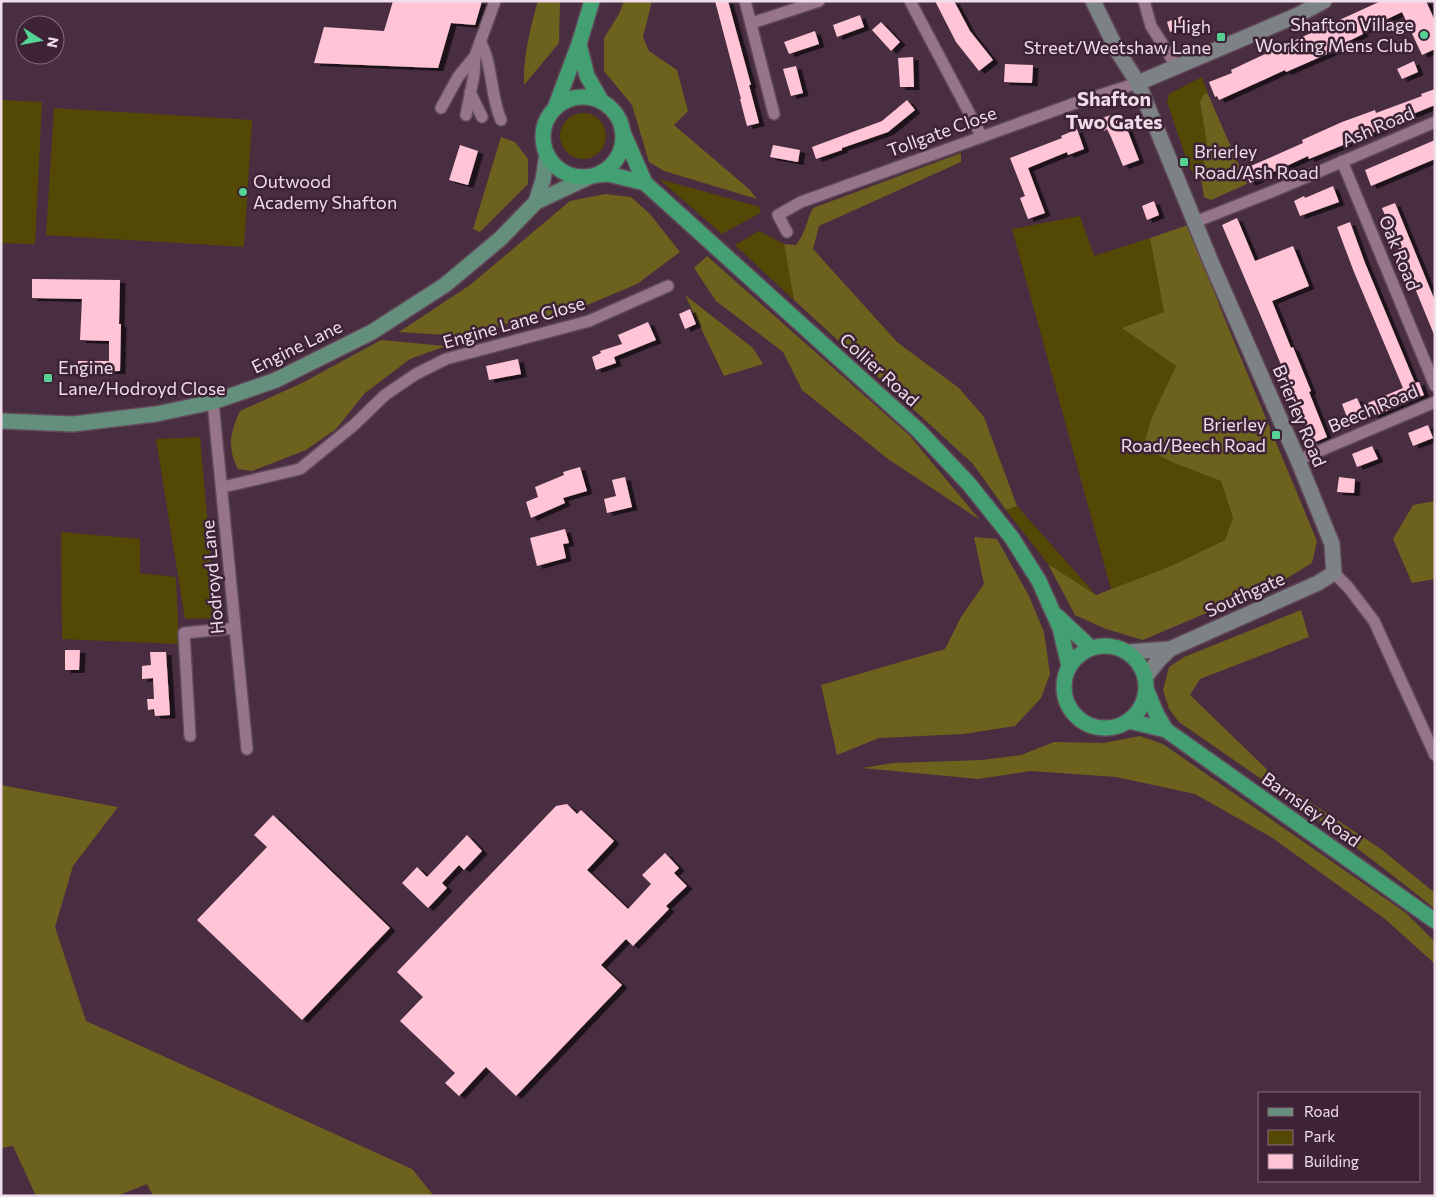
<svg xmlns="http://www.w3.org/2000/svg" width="1436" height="1197" font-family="Commissioner,sans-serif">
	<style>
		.green { fill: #544904 }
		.forest { fill: #6d611e }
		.building { fill: #ffc5d6; filter: url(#shadow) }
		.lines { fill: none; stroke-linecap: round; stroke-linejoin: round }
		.street-casing { stroke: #614959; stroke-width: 14 }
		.secondary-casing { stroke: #614959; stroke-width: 18 }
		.primary-casing { stroke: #614959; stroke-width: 18 }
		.highway-casing { stroke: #614959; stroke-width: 18 }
		.street { stroke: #96758b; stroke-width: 11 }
		.secondary { stroke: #7d8284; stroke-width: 15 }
		.primary { stroke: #648f7c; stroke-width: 15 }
		.highway { stroke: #43a072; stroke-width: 15 }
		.poi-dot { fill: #55d395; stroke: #3e2336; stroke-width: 2 }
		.labels { text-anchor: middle; stroke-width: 5; stroke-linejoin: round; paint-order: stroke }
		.poi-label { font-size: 18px; fill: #efdde9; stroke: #3e2336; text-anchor: end }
		.street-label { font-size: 18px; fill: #efdde9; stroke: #3e2336 }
		.quarter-label { font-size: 20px; font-weight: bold; fill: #efdde9; stroke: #3e2336 }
	</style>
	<defs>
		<filter id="shadow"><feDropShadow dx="5.5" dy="3" stdDeviation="0" flood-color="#0009"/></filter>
	</defs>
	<rect width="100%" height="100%" fill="#492d41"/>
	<!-- green -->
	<path class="green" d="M 1202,77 L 1208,94 L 1204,94 L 1200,103 L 1207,145 L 1201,179 L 1196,177 L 1189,167 L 1167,102 L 1169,94 Z
		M 1,100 L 42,102 L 35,244 L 1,243 Z
		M 54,108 L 252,120 L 244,247 L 46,235 Z
		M560 136a23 23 0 1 1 46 0a23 23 0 1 1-46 0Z
		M 659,179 L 760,207 L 760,213 L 722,234 Z
		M 1080,216 L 1094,256 L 1150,238 L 1164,312 L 1122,328 L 1176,366 L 1152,417 L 1174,463 L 1221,481 L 1233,518 L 1225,540 L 1171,566 L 1111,589 L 1012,229 Z
		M 759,231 L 784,244 L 794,300 L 735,245 Z
		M 200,437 L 216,618 L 185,619 L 156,439 Z
		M 1017,506 L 1096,595 L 1048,564 L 1006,510 Z
		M 61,532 L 140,539 L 140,573 L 176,577 L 179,644 L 62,639 Z"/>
	<!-- forest -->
	<path class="forest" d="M 538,1 L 560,1 L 559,43 L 524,85 C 523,57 530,28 538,1 Z
		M 624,1 L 652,1 L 643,37 L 649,51 L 677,70 L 688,111 L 674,125 L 749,189 L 757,199 L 664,171 L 649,162 L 632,105 L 604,71 L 604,38 L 619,14 Z
		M 1204,94 L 1208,94 L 1247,184 L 1211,200 L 1204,197 L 1201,179 L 1207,145 L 1200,102 Z
		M 501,137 L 515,142 L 528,159 L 528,184 L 480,232 L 473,229 Z
		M 961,153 L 961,162 L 819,226 L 813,249 L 897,342 L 959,388 L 984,417 L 1017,506 L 1006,510 L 973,464 L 794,300 L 784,244 L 796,245 C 806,232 806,222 813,208 Z
		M 605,194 L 631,197 L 650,214 L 680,252 L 637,284 L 552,320 L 535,311 L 477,337 L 399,332 L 470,285 L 570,201 Z
		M 1188,225 L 1226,322 L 1317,541 L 1312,563 L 1284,580 L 1143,640 L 1106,629 L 1075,615 L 1048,564 L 1096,595 L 1171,566 L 1225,540 L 1233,518 L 1221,481 L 1174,463 L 1143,447 L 1152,417 L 1176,366 L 1122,328 L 1164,312 L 1150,238 Z
		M 707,256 L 910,436 L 980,520 L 888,459 L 802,390 L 783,352 L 716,301 L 694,268 Z
		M 685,295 L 753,348 L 763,364 L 724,376 Z
		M 381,340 L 446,346 L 410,359 L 365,393 L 336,429 L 306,450 L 252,471 L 238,469 C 227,447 230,433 240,411 L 302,383 Z
		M 1435,501 L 1435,579 L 1412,583 L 1393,539 L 1413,505 Z
		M 974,537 L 997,539 L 1029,596 L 1044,632 L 1050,674 L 1041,698 L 1015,726 L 964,734 L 879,738 L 837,755 L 821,685 L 945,649 L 961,617 L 984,584 Z
		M 1301,610 L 1309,637 L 1200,679 L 1190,695 L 1281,783 L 1381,849 L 1435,893 L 1435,909 C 1352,842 1266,782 1179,722 L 1169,709 L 1163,690 L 1169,667 L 1184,657 Z
		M 1140,736 L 1163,744 L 1406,913 L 1435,942 L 1435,964 L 1385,919 L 1271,837 L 1195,794 L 1116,777 L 1031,771 L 978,779 L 862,768 L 893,763 L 982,760 L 1021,755 L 1054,742 L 1103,743 Z
		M 1,785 L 118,807 L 73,866 L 55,927 L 86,1021 L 412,1169 L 434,1196 L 153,1196 L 147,1184 L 117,1196 L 36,1196 L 13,1146 L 1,1148 Z"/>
	<!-- building -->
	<path class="building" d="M 393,1 L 482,1 L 475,25 L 451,23 L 438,68 L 314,63 L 324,27 L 384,31 Z
		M 715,1 L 728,1 L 751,85 L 749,85 L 759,123 L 747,126 L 740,99 L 741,99 Z
		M 935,1 L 954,1 L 970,31 L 993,60 L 979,71 L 956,42 Z
		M 1381,1 L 1426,1 L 1435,21 L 1435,49 L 1422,55 L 1402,12 L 1362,31 L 1363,34 L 1343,44 L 1344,47 L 1334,51 L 1286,72 L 1285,70 L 1219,100 L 1217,96 L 1215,97 L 1209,82 L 1232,73 L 1231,70 L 1276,49 Z
		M 860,15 L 864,27 L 837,37 L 833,25 Z
		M 1182,16 L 1186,26 L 1170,32 L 1167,22 Z
		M 881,22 L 900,42 L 891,51 L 872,30 Z
		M 815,31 L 819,44 L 789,54 L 784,42 Z
		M 913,57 L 914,87 L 900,87 L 898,58 Z
		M 1414,61 L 1418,72 L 1402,79 L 1397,69 Z
		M 1005,64 L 1033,65 L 1032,83 L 1004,82 Z
		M 796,66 L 803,93 L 791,96 L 783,69 Z
		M 1435,89 L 1435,105 L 1381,127 L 1382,129 L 1309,159 L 1308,156 L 1250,183 L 1244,169 L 1303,143 L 1302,140 L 1342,122 L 1375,110 L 1376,113 L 1422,96 L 1421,94 Z
		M 907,100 L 915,110 L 888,132 L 842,148 L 842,150 L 816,159 L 812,147 L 882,121 Z
		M 1116,113 L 1119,123 L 1124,121 L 1139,160 L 1123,166 L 1111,137 L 1107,129 L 1104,131 L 1100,119 Z
		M 1077,129 L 1084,149 L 1068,155 L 1067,152 L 1028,168 L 1045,213 L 1028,219 L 1020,198 L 1025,196 L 1010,158 L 1062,138 L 1061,136 Z
		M 1435,140 L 1435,159 L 1371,186 L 1365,170 Z
		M 460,145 L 478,151 L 468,185 L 449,180 Z
		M 773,145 L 800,150 L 798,162 L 770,157 Z
		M 1333,186 L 1339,202 L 1300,216 L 1294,201 L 1304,196 L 1305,198 Z
		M 1154,201 L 1159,215 L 1147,220 L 1142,206 Z
		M 1395,203 L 1435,301 L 1435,337 L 1382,208 Z
		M 1237,218 L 1255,261 L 1293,246 L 1309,286 L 1272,301 L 1291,348 L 1293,347 L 1311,391 L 1309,392 L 1327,437 L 1313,443 L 1268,333 L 1222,225 Z
		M 1350,222 L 1365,263 L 1415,383 L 1419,382 L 1424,395 L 1373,417 L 1368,403 L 1403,388 L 1354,272 L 1337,227 Z
		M 32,279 L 120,280 L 119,324 L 121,324 L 120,371 L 78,372 L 78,361 L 109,361 L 109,341 L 80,340 L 82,299 L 32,298 Z
		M 690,309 L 696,324 L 685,329 L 679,314 Z
		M 648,322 L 656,340 L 614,357 L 616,363 L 596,370 L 592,357 L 601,353 L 600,351 L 622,344 L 618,335 Z
		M 518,359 L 521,374 L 489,380 L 486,366 Z
		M 1357,398 L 1364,414 L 1348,420 L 1342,404 Z
		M 1428,425 L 1433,438 L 1413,446 L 1408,433 Z
		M 1372,446 L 1378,459 L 1357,467 L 1352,454 Z
		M 580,467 L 587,491 L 563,498 L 565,503 L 531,518 L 526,502 L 538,497 L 535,487 L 564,475 L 563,472 Z
		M 625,477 L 632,507 L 607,513 L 604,499 L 616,496 L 612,480 Z
		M 1339,477 L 1355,479 L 1354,493 L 1337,492 Z
		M 565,529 L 569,543 L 563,544 L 566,558 L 537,566 L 530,538 Z
		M 65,650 L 80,650 L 79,670 L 65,670 Z
		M 150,652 L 166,652 L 170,715 L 155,716 L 154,709 L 148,710 L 147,699 L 154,699 L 153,678 L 142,679 L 142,666 L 151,665 Z
		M 567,804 L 577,814 L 581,810 L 614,841 L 587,870 L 628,909 L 651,884 L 642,875 L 665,853 L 679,868 L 674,873 L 687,886 L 666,906 L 669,909 L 633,946 L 626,939 L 601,965 L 622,985 L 516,1096 L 486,1067 L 459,1096 L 445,1083 L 455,1073 L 400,1021 L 423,997 L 397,972 L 556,806 Z
		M 273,815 L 390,928 L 302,1020 L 197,920 L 267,847 L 254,835 Z
		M 467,835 L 482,851 L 464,870 L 459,865 L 442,883 L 447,888 L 428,908 L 402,883 L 417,867 L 427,877 Z"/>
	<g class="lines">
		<!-- street casing -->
		<g class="street-casing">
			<path id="street" d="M 745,1 L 774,114
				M 910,1 L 982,137
				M 1144,1 L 1151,26 L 1177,67
				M 752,23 L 819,1
				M 481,43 C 493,66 490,95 501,120
				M 470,92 L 482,117
				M 441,108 L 458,77 L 475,56
				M 466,115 L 474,75 L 475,56 L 495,1
				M 1342,161 L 1435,386
				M 1195,222 L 1276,190 L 1435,122
				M 787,232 L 778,215 L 801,202 L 1081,101 L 1138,83
				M 213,402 L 247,749
				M 1298,460 L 1435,402
				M 223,487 L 300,469 L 354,425 L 385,395 L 416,374 L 446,359 L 589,321 L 668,286
				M 1334,573 L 1348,587 L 1374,621 L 1435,755
				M 190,736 L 184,633 L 235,628"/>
		</g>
		<!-- secondary casing -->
		<g class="secondary-casing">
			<path id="secondary" d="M 1093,1 L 1118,52 L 1138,83 L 1211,262 L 1298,460 L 1332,544 L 1334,573 L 1318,583 L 1170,649 L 1128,652
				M 1138,83 L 1298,15 L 1324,1
				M 1145,677 L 1158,661 L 1170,649"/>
		</g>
		<!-- primary casing -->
		<g class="primary-casing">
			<path id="primary" d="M 536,202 L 543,180 L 547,154
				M 1,421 L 73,424 L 156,414 L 213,402 L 276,380 L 372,332 L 445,285 L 500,239 L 536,202 L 589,177"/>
		</g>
		<!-- highway casing -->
		<g class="highway-casing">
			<path id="highway" d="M 579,44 L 587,76 L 602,102
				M543 137a40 40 0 1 1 80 0a40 40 0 1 1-80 0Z
				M 555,108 L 579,44 L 592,1
				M 622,130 L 645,183 L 918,430 L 969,484 L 1012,538 L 1039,581 L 1060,628 L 1069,666
				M 597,175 L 608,174 L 645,183
				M 1057,616 L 1091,648
				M1064 687a41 41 0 1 1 82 0a41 41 0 1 1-82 0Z
				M 1146,689 L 1157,715 L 1166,730
				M 1129,721 L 1166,730 L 1435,921"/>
		</g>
		<!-- street -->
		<use href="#street" class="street"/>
		<!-- secondary -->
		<use href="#secondary" class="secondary"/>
		<!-- primary -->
		<use href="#primary" class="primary"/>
		<!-- highway -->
		<use href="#highway" class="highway"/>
	</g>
	<!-- markers -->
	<g class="poi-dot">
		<circle cx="1424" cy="35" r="5"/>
		<rect x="1216" y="32" width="10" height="10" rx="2.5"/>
		<rect x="1179" y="157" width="10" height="10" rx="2.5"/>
		<circle cx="243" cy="192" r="5"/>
		<rect x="43" y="373" width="10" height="10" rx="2.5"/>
		<rect x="1271" y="430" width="10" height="10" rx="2.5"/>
	</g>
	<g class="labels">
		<!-- poi labels -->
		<g class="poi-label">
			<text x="1414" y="31">Shafton Village<tspan x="1414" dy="21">Working Mens Club</tspan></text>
			<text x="1211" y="33">High<tspan x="1211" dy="21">Street/Weetshaw Lane</tspan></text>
			<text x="1194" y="158" text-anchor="start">Brierley<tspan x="1194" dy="21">Road/Ash Road</tspan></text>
			<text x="253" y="188" text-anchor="start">Outwood<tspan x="253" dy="21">Academy Shafton</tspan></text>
			<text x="58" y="374" text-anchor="start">Engine<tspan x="58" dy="21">Lane/Hodroyd Close</tspan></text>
			<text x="1266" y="431">Brierley<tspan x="1266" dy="21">Road/Beech Road</tspan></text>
		</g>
		<!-- street labels -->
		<g class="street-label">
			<text transform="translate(1378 127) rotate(-23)" y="6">Ash Road</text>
			<text transform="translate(942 132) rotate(-20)" y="6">Tollgate Close</text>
			<text transform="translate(1399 253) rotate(68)" y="6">Oak Road</text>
			<text transform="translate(514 323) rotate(-16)" y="6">Engine Lane Close</text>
			<text transform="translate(297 347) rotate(-26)" y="6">Engine Lane</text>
			<text transform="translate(879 370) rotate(42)" y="6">Collier Road</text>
			<text transform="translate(1373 409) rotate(-23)" y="6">Beech Road</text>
			<text transform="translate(1299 416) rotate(67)" y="6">Brierley Road</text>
			<text transform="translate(213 577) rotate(-95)" y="6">Hodroyd Lane</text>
			<text transform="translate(1245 595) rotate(-24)" y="6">Southgate</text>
			<text transform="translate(1311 810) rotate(35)" y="6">Barnsley Road</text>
		</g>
		<!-- quarter labels -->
		<g class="quarter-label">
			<text x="1114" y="106">Shafton<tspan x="1114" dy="23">Two Gates</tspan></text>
		</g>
	</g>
	<!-- border -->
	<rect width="1436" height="1197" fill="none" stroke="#efdde9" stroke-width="5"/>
	<!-- legend -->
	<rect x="1258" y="1092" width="162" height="90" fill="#3e2336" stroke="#856d7e"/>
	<rect x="1268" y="1108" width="25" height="8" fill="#648f7c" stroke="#856d7e"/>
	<text x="1304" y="1117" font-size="15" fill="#efdde9">Road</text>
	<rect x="1268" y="1130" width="25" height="15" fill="#544904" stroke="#856d7e"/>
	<text x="1304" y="1142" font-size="15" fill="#efdde9">Park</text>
	<rect x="1268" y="1154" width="25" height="15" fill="#ffc5d6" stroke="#856d7e"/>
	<text x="1304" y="1167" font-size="15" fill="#efdde9">Building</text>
	<!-- north arrow -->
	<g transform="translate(40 40) rotate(101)"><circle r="24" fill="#3e2336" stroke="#856d7e"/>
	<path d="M0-4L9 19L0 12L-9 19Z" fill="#55d395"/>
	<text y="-8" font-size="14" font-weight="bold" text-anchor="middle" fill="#efdde9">N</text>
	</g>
</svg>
